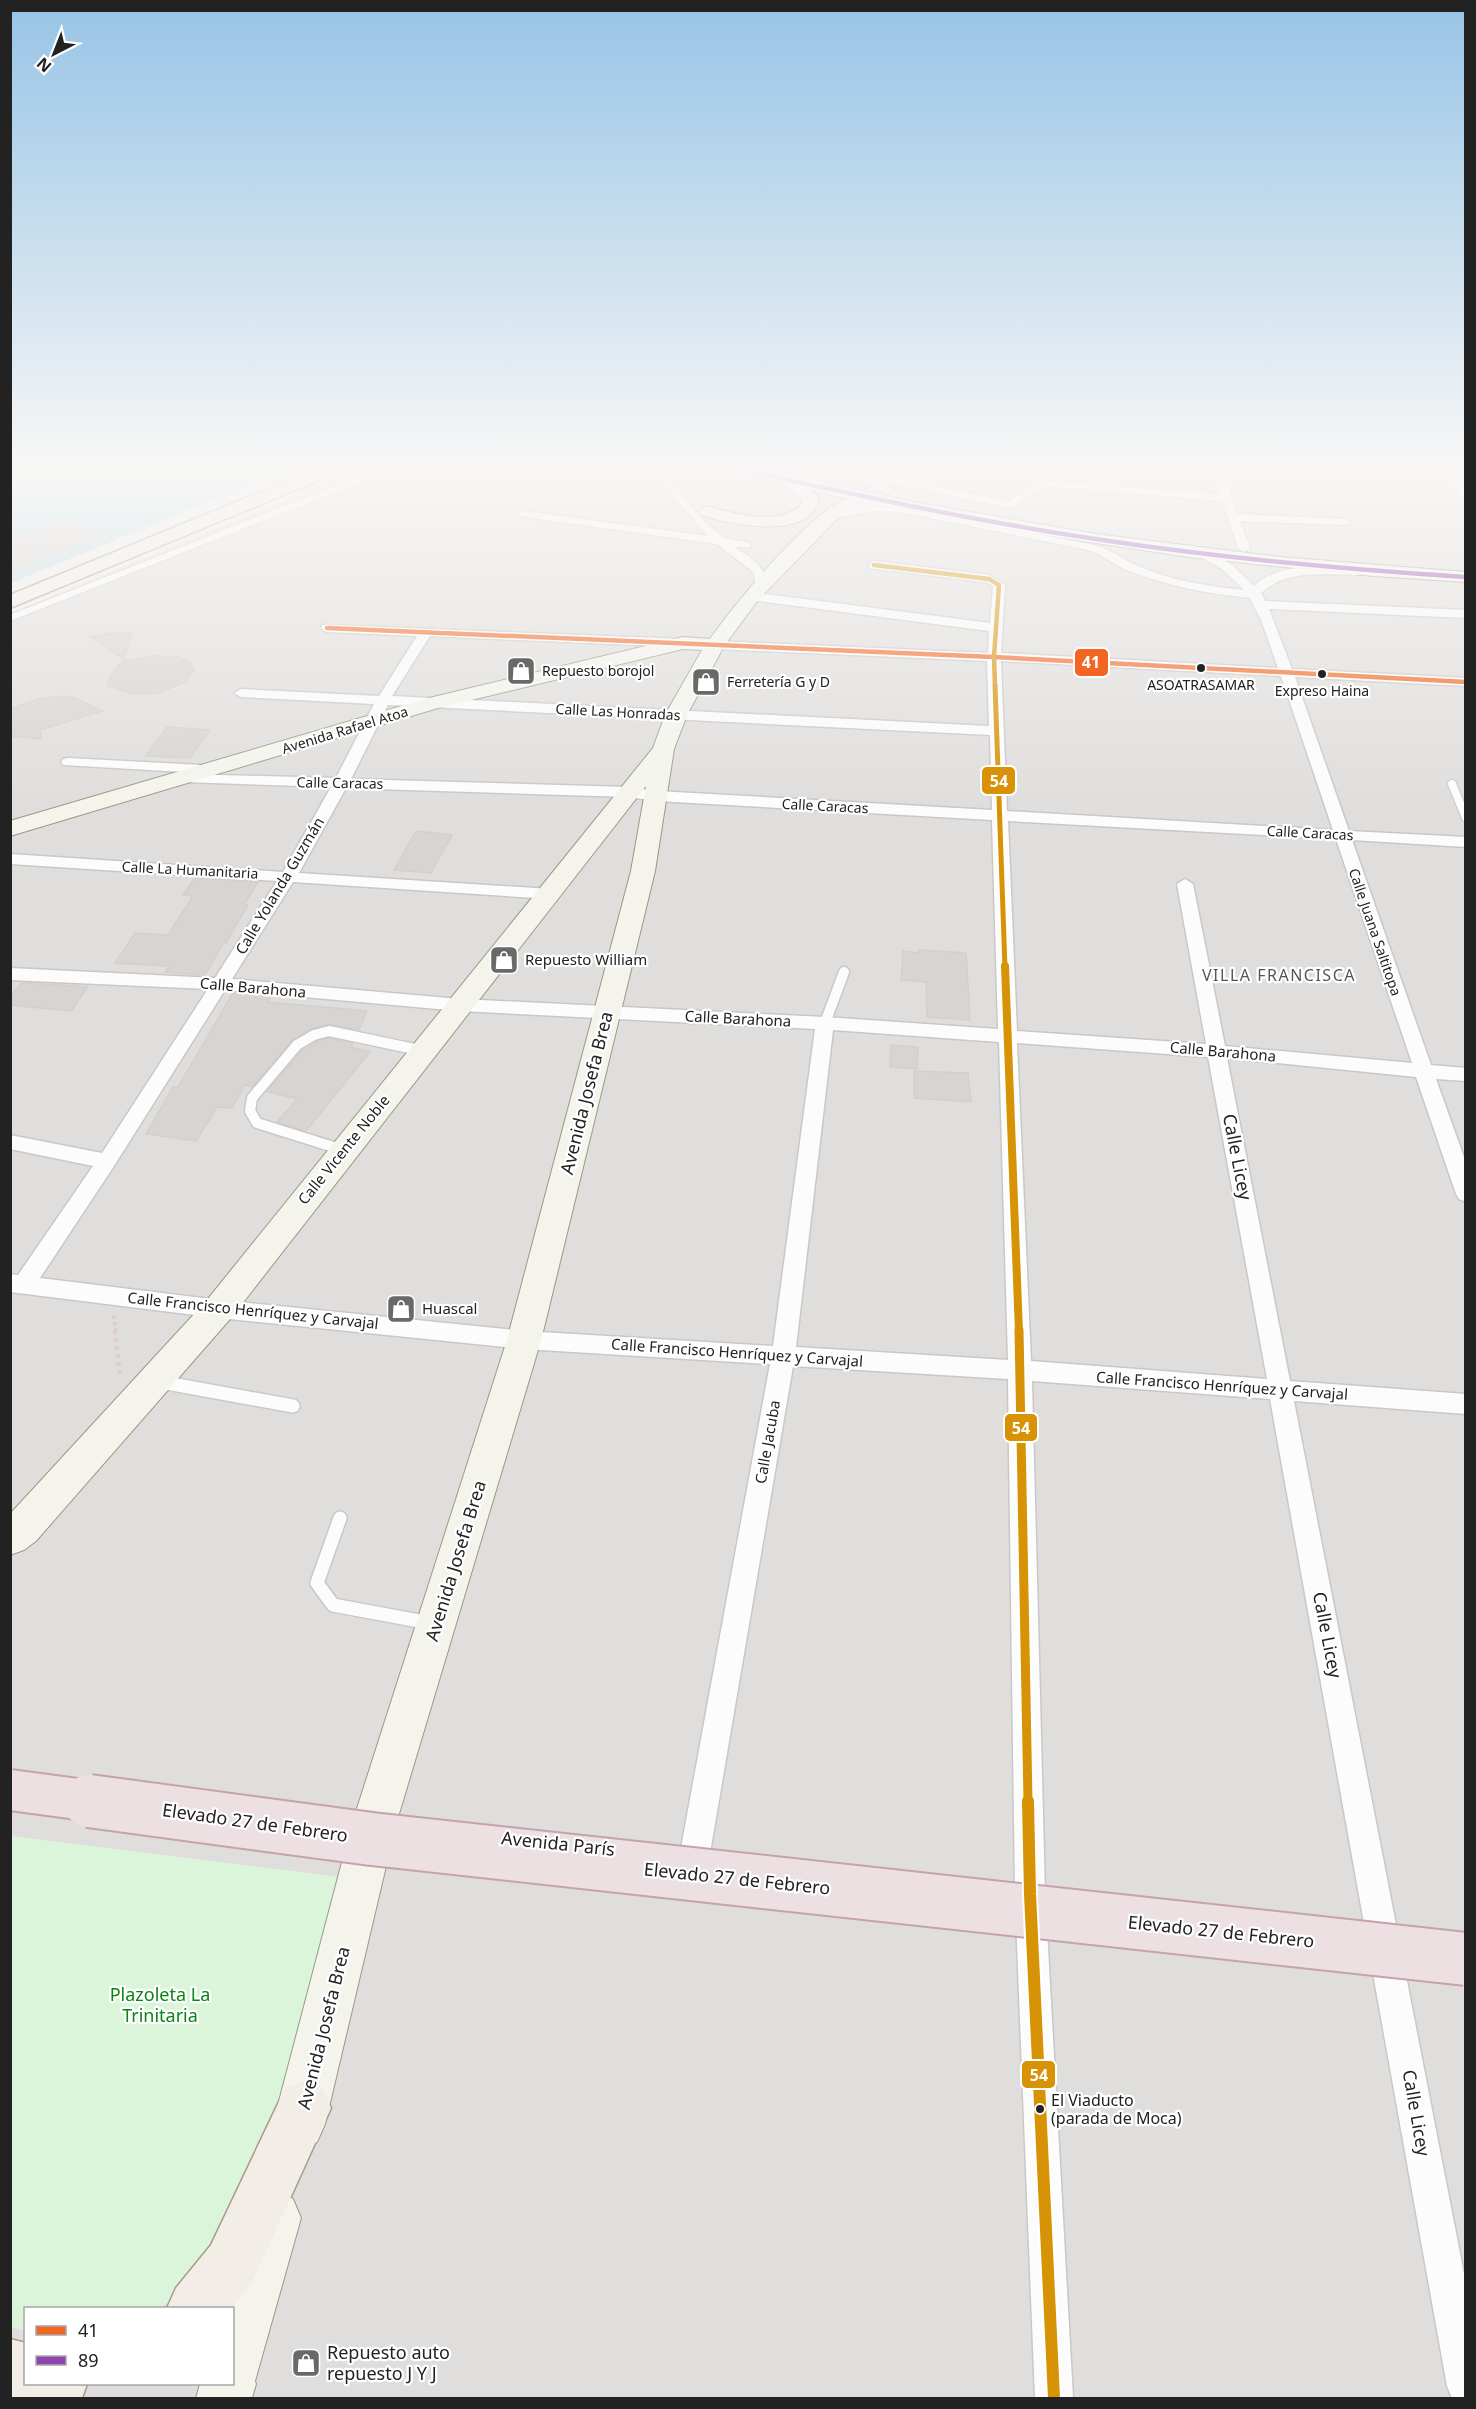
<svg xmlns="http://www.w3.org/2000/svg" width="1476" height="2409" font-family="'Noto Sans',sans-serif">
	<style>
		.residential { fill: #dfdedc; fill-rule: evenodd }
		.park { fill: #daf5da }
		.water { fill: #bfdbe3 }
		.building { fill: #d7d4d2; stroke: #d3d0cc; stroke-width: 1.5 }
		.lines { fill: none; stroke-linecap: round; stroke-linejoin: round }
		.service-far3-casing { stroke: #c9c8c7; stroke-width: 8 }
		.service-far2-casing { stroke: #c9c8c7; stroke-width: 10 }
		.service-far1-casing { stroke: #c9c8c7; stroke-width: 13 }
		.service-casing { stroke: #c9c8c7; stroke-width: 16 }
		.minor-casing { stroke: #c9c8c7; stroke-width: 3 }
		.secondary-casing { stroke: #999a82; stroke-width: 2 }
		.primary-casing { stroke: #a79c86; stroke-width: 3 }
		.path-far1 { stroke: #dccecd; stroke-width: 4; stroke-dasharray: 3 3; stroke-linecap: butt }
		.path { stroke: #dccecd; stroke-width: 4.5; stroke-dasharray: 4 4; stroke-linecap: butt }
		.service-far3 { stroke: #fdfcfc; stroke-width: 6 }
		.service-far2 { stroke: #fdfcfc; stroke-width: 8 }
		.service-far1 { stroke: #fdfcfc; stroke-width: 10 }
		.service { stroke: #fdfcfc; stroke-width: 13 }
		.minor { fill: #fdfcfc; fill-rule: evenodd }
		.secondary { fill: #f4f4ed; fill-rule: evenodd }
		.primary { fill: #f3ede7; fill-rule: evenodd }
		.motorway-bridge-far1-casing { stroke: #c5a2ac; stroke-width: 44; stroke-linecap: butt }
		.motorway-bridge-casing { stroke: #c5a2ac; stroke-width: 56; stroke-linecap: butt }
		.motorway-bridge-far1 { stroke: #ece0e2; stroke-width: 40 }
		.motorway-bridge { stroke: #ece0e2; stroke-width: 52 }
		.bus-1-casing { stroke: #fff; stroke-width: 7 }
		.bus-2-casing { stroke: #fff; stroke-width: 7 }
		.bus-3-far4-casing { stroke: #fff; stroke-width: 7 }
		.bus-3-far3-casing { stroke: #fff; stroke-width: 8 }
		.bus-3-far2-casing { stroke: #fff; stroke-width: 12 }
		.bus-3-far1-casing { stroke: #fff; stroke-width: 14 }
		.bus-3-casing { stroke: #fff; stroke-width: 16 }
		.bus-1 { stroke: #f26522; stroke-width: 4.5 }
		.bus-2 { stroke: #8e44ad; stroke-width: 4.5 }
		.bus-3-far4 { stroke: #d79205; stroke-width: 4.5 }
		.bus-3-far3 { stroke: #d79205; stroke-width: 5 }
		.bus-3-far2 { stroke: #d79205; stroke-width: 8 }
		.bus-3-far1 { stroke: #d79205; stroke-width: 9 }
		.bus-3 { stroke: #d79205; stroke-width: 12 }
		.bus-dot { fill: #222; stroke: #fff; stroke-width: 2 }
		.labels { text-anchor: middle; stroke-width: 4.5; stroke-linejoin: round; paint-order: stroke }
		.far-poi-label { font-size: 14px; fill: #222; stroke: #fff; text-anchor: start }
		.bus-label { font-size: 14px; fill: #222; stroke: #fff }
		.far-street-label { font-size: 14px; fill: #222; stroke: #fff }
		.street-label { font-size: 15px; fill: #222; stroke: #fff }
		.poi-label { font-size: 15px; fill: #222; stroke: #fff; text-anchor: start }
		.neighbourhood-label { font-size: 16px; letter-spacing: 1.5px; fill: #555; stroke: #fff }
		.near-bus-label { font-size: 16px; fill: #222; stroke: #fff; text-anchor: start }
		.near-street-label { font-size: 18px; fill: #222; stroke: #fff }
		.near-park-label { font-size: 18px; fill: #0c8416; stroke: #fff }
		.near-poi-label { font-size: 18px; fill: #222; stroke: #fff; text-anchor: start }
		.line-badge { stroke: #fff; stroke-width: 2 }
		.badge-label { font-size: 16px; text-anchor: middle; font-weight: bold; fill: #fff }
	</style>
	<rect width="100%" height="100%" fill="#f0eeeb"/>
	<!-- residential -->
	<path class="residential" d="M 367,467 L 1465,467 L 1465,2398 L 11,2398 L 11,613 ZM 26,2308 L 232,2308 L 232,2384 L 26,2384 Z"/>
	<!-- park -->
	<path class="park" d="M 11,1836 L 341,1877 L 282,2117 L 228,2240 L 174,2299 L 160,2308 L 26,2308 L 25,2331 L 11,2327 Z"/>
	<!-- water -->
	<path class="water" d="M 14,467 L 293,467 L 11,583 L 10,469 Z"/>
	<!-- building -->
	<path class="building" d="M 64,521 L 102,535 L 10,572 L 10,541 Z
		M 118,632 L 132,634 L 124,659 L 90,637 Z
		M 154,656 L 178,657 L 190,662 L 194,670 L 185,682 L 159,693 L 133,694 L 107,686 L 111,675 L 122,661 Z
		M 64,696 L 75,698 L 102,711 L 40,730 L 41,739 L 10,736 L 10,709 L 39,699 Z
		M 167,727 L 210,730 L 190,758 L 146,756 Z
		M 416,831 L 452,835 L 431,873 L 394,870 Z
		M 195,878 L 258,882 L 244,905 L 248,905 L 226,943 L 224,942 L 205,975 L 165,972 L 169,966 L 115,963 L 135,933 L 168,935 L 193,896 L 183,895 Z
		M 919,950 L 966,953 L 970,1020 L 927,1017 L 926,982 L 901,980 L 903,951 L 919,953 Z
		M 22,983 L 60,985 L 88,987 L 71,1011 L 10,1005 L 10,997 Z
		M 233,993 L 271,996 L 268,1002 L 367,1011 L 359,1030 L 328,1024 L 311,1029 L 293,1039 L 252,1087 L 245,1085 L 232,1108 L 217,1107 L 196,1141 L 146,1134 L 173,1087 L 178,1087 Z
		M 329,1038 L 353,1043 L 351,1047 L 370,1052 L 306,1131 L 277,1122 L 297,1099 L 267,1091 L 302,1051 L 317,1042 Z
		M 891,1045 L 918,1047 L 917,1069 L 890,1067 Z
		M 914,1071 L 968,1073 L 971,1102 L 914,1098 Z"/>
	<g class="lines">
		<!-- service-far3 casing -->
		<g class="service-far3-casing">
			<path id="service-far3" d="M 10,618 L 391,467"/>
		</g>
		<!-- service-far2 casing -->
		<g class="service-far2-casing">
			<path id="service-far2" d="M 1452,784 L 1466,818"/>
		</g>
		<!-- service-far1 casing -->
		<g class="service-far1-casing">
			<path id="service-far1" d="M 825,1023 L 844,972
				M 343,1150 L 257,1123 L 250,1111 L 252,1098 L 297,1045 L 314,1035 L 329,1031 L 424,1051"/>
		</g>
		<!-- service casing -->
		<g class="service-casing">
			<path id="service" d="M 161,1382 L 293,1406
				M 340,1518 L 317,1583 L 333,1605 L 430,1623"/>
		</g>
		<!-- minor casing -->
		<g class="minor-casing">
			<path id="minor" d="M 648,467 L 659,467 L 704,521 L 724,538 L 751,543 L 751,547 L 735,547 C 750,558 766,565 766,586 L 764,589 L 756,589 L 754,574 L 751,570 L 717,544 L 524,517 L 518,514 L 524,511 L 708,536 Z
				M 864,467 C 878,467 887,475 900,479 L 1010,501 L 1027,487 L 1050,481 L 1220,494 L 1211,467 L 1221,467 L 1238,514 L 1345,519 L 1351,522 L 1345,525 L 1240,521 L 1250,548 L 1244,552 L 1238,548 L 1222,501 L 1050,487 L 1035,491 L 1012,508 L 894,484 L 878,479 Z
				M 1424,467 L 1466,467 L 1466,472 L 1457,472 L 1466,487 L 1466,501 L 1460,498 L 1446,471 L 1429,470 Z
				M 874,505 L 900,506 L 1094,545 C 1113,550 1119,558 1136,565 C 1171,581 1206,586 1244,590 L 1222,569 L 1204,559 L 1202,556 L 1208,552 L 1231,564 L 1254,586 C 1280,561 1324,568 1357,567 L 1363,571 L 1357,575 C 1325,575 1286,569 1261,593 L 1265,601 L 1466,610 L 1466,618 L 1269,609 L 1292,669 L 1466,678 L 1466,686 L 1295,677 L 1349,831 L 1466,837 L 1466,847 L 1352,840 L 1431,1065 L 1466,1068 L 1466,1081 L 1436,1079 L 1466,1163 L 1466,1202 L 1459,1199 L 1456,1194 L 1416,1077 L 1227,1058 L 1290,1381 L 1466,1394 L 1466,1414 L 1294,1401 L 1466,2284 L 1466,2398 L 1452,2398 L 1447,2386 L 1270,1399 L 1032,1381 L 1045,1894 L 1073,2398 L 1035,2398 L 1015,1894 L 1008,1379 L 793,1366 L 709,1859 L 705,1870 L 694,1874 L 683,1870 L 679,1859 L 770,1364 L 524,1349 L 219,1318 L 10,1292 L 10,1274 L 18,1275 L 93,1166 L 10,1149 L 10,1135 L 102,1153 L 208,989 L 10,980 L 10,968 L 215,978 L 277,881 L 10,864 L 10,854 L 283,872 L 331,787 L 184,782 L 177,778 L 184,774 L 336,778 L 374,704 L 241,697 L 234,693 L 241,689 L 379,696 L 417,636 L 327,632 L 321,628 L 322,625 L 683,639 L 690,643 L 683,647 L 430,636 L 392,696 L 989,726 L 987,661 L 715,649 L 708,645 L 715,641 L 988,653 L 989,631 L 751,600 L 745,596 L 751,592 L 990,623 L 993,586 L 986,582 L 870,568 L 868,565 L 874,561 L 989,575 L 1005,585 L 1001,653 L 1278,668 L 1261,620 L 1250,598 C 1205,593 1172,587 1129,571 C 1114,565 1104,555 1088,550 L 900,512 L 874,511 L 830,519 L 824,516 L 830,513 ZM 1001,661 L 1281,676 L 1333,830 L 1007,811 ZM 388,705 L 990,735 L 992,810 L 657,791 L 628,787 L 351,779 ZM 346,788 L 628,797 L 657,801 L 992,820 L 998,1029 L 825,1017 L 460,999 L 232,979 L 293,882 L 550,899 L 558,894 L 550,889 L 299,873 ZM 1008,821 L 1336,839 L 1412,1063 L 1225,1046 L 1193,884 L 1185,879 L 1177,884 L 1206,1044 L 1017,1031 ZM 225,990 L 460,1011 L 815,1029 L 773,1346 L 524,1331 L 219,1300 L 40,1278 L 114,1166 ZM 833,1030 L 999,1042 L 1008,1360 L 796,1347 ZM 1017,1043 L 1208,1057 L 1267,1379 L 1031,1361 Z
				M 68,758 L 201,765 L 208,769 L 201,773 L 63,765 L 61,762 L 63,759 Z"/>
		</g>
		<!-- secondary casing -->
		<g class="secondary-casing">
			<path id="secondary" d="M 724,467 L 754,467 L 913,502 L 1096,534 L 1280,557 L 1466,572 L 1466,582 L 1373,576 L 1188,557 L 1004,529 L 892,508 L 868,507 L 851,509 L 836,520 L 758,600 L 724,646 L 687,715 L 674,749 L 655,871 L 541,1340 L 396,1824 L 325,2124 L 317,2142 L 299,2150 L 281,2142 L 273,2124 L 352,1824 L 507,1340 L 631,871 L 646,786 L 231,1318 L 36,1541 L 24,1550 L 10,1555 L 10,1514 L 207,1300 L 653,748 L 665,715 L 702,650 L 683,649 L 438,708 L 10,836 L 10,821 L 425,699 L 683,637 L 710,639 C 732,608 814,505 849,499 L 810,490 L 819,498 C 812,542 728,524 700,515 L 698,511 L 706,506 C 733,513 778,527 801,505 L 802,500 L 786,487 L 787,485 L 726,470 Z
				M 856,467 L 873,467 L 871,474 L 895,489 L 887,494 L 859,480 L 853,472 Z
				M 274,2191 L 293,2199 L 301,2218 L 255,2381 L 256,2384 L 252,2398 L 196,2398 L 200,2384 L 232,2384 L 232,2308 L 221,2308 L 247,2218 L 255,2199 Z"/>
		</g>
		<!-- primary casing -->
		<g class="primary-casing">
			<path id="primary" d="M 321,467 L 344,467 L 342,471 L 10,608 L 10,595 Z
				M 304,2081 L 323,2089 L 331,2108 L 251,2285 L 232,2308 L 167,2308 L 176,2288 L 211,2245 L 285,2089 Z
				M 10,2339 L 26,2343 L 26,2384 L 87,2384 L 82,2398 L 10,2398 Z"/>
		</g>
		<!-- path-far1 -->
		<path class="path-far1" d="M 114,1316 L 116,1332"/>
		<!-- path -->
		<path class="path" d="M 115,1330 L 120,1375"/>
		<!-- service-far3 -->
		<use href="#service-far3" class="service-far3"/>
		<!-- service-far2 -->
		<use href="#service-far2" class="service-far2"/>
		<!-- service-far1 -->
		<use href="#service-far1" class="service-far1"/>
		<!-- service -->
		<use href="#service" class="service"/>
		<!-- minor -->
		<use href="#minor" class="minor"/>
		<!-- secondary -->
		<use href="#secondary" class="secondary"/>
		<!-- primary -->
		<use href="#primary" class="primary"/>
		<!-- motorway-bridge-far1 casing -->
		<g class="motorway-bridge-far1-casing">
			<path id="motorway-bridge-far1" d="M 10,1790 L 100,1802"/>
		</g>
		<!-- motorway-bridge casing -->
		<g class="motorway-bridge-casing">
			<path id="motorway-bridge" d="M 89,1801 L 372,1839 L 1466,1959"/>
		</g>
		<!-- motorway-bridge-far1 -->
		<use href="#motorway-bridge-far1" class="motorway-bridge-far1"/>
		<!-- motorway-bridge -->
		<use href="#motorway-bridge" class="motorway-bridge"/>
		<!-- bus-1 casing -->
		<g class="bus-1-casing">
			<path id="bus-1" d="M 327,628 L 994,657 L 1466,682"/>
		</g>
		<!-- bus-2 casing -->
		<g class="bus-2-casing">
			<path id="bus-2" d="M 732,467 C 853,495 974,521 1096,539 C 1219,558 1342,569 1466,577"/>
		</g>
		<!-- bus-3-far4 casing -->
		<g class="bus-3-far4-casing">
			<path id="bus-3-far4" d="M 874,565 L 989,579 L 999,585 L 994,657 L 995,686"/>
		</g>
		<!-- bus-3-far3 casing -->
		<g class="bus-3-far3-casing">
			<path id="bus-3-far3" d="M 995,685 L 1005,968"/>
		</g>
		<!-- bus-3-far2 casing -->
		<g class="bus-3-far2-casing">
			<path id="bus-3-far2" d="M 1005,966 L 1019,1332"/>
		</g>
		<!-- bus-3-far1 casing -->
		<g class="bus-3-far1-casing">
			<path id="bus-3-far1" d="M 1019,1330 L 1028,1802"/>
		</g>
		<!-- bus-3 casing -->
		<g class="bus-3-casing">
			<path id="bus-3" d="M 1028,1801 L 1030,1894 L 1054,2398"/>
		</g>
		<!-- bus-1 -->
		<use href="#bus-1" class="bus-1"/>
		<!-- bus-2 -->
		<use href="#bus-2" class="bus-2"/>
		<!-- bus-3-far4 -->
		<use href="#bus-3-far4" class="bus-3-far4"/>
		<!-- bus-3-far3 -->
		<use href="#bus-3-far3" class="bus-3-far3"/>
		<!-- bus-3-far2 -->
		<use href="#bus-3-far2" class="bus-3-far2"/>
		<!-- bus-3-far1 -->
		<use href="#bus-3-far1" class="bus-3-far1"/>
		<!-- bus-3 -->
		<use href="#bus-3" class="bus-3"/>
	</g>
	<!-- sky -->
	<linearGradient id="sky" x2="0" y2="1"><stop stop-color="#97c4e6"/><stop offset="0.58" stop-color="#f8f7f6"/><stop offset="1" stop-color="#f8f7f6" stop-opacity="0"/></linearGradient>
	<rect width="1476" height="805" fill="url(#sky)"/>
	<!-- icons -->
	<defs>
		<g id="shop-square" transform="scale(1.5)"><rect x="-9" y="-9" width="18" height="18" rx="4" fill="#6a6968" stroke="#fff"/><path d="M-5-2.5h2.3a2.7 3.5 0 0 1 5.4 0H5L5.5 6h-11ZM-1.5-2.5h3a1.5 2.3 0 0 0-3 0Z" fill="#fff"/></g>
	</defs>
	<g fill-rule="evenodd">
		<use href="#shop-square" x="521" y="671"/>
		<use href="#shop-square" x="706" y="682"/>
		<use href="#shop-square" x="504" y="960"/>
		<use href="#shop-square" x="401" y="1309"/>
		<use href="#shop-square" x="306" y="2363"/>
	</g>
	<!-- markers -->
	<g class="bus-dot">
		<circle cx="1201" cy="668" r="5"/>
		<circle cx="1322" cy="674" r="5"/>
		<circle cx="1040" cy="2109" r="5"/>
	</g>
	<g class="labels">
		<!-- far-poi labels -->
		<g class="far-poi-label">
			<text x="542" y="676">Repuesto borojol</text>
			<text x="727" y="687">Ferretería G y D</text>
		</g>
		<!-- bus labels -->
		<g class="bus-label">
			<text x="1201" y="690">ASOATRASAMAR</text>
			<text x="1322" y="696">Expreso Haina</text>
		</g>
		<!-- far-street labels -->
		<g class="far-street-label">
			<text transform="translate(618 712) rotate(3)" y="5">Calle Las Honradas</text>
			<text transform="translate(345 730) rotate(-17)" y="5">Avenida Rafael Atoa</text>
			<text transform="translate(340 783) rotate(1)" y="5">Calle Caracas</text>
			<text transform="translate(825 806) rotate(3)" y="5">Calle Caracas</text>
			<text transform="translate(1310 833) rotate(3)" y="5">Calle Caracas</text>
			<text transform="translate(190 870) rotate(3)" y="5">Calle La Humanitaria</text>
			<text transform="translate(1375 932) rotate(71)" y="5">Calle Juana Saltitopa</text>
		</g>
		<!-- street labels -->
		<g class="street-label">
			<text transform="translate(280 886) rotate(-59)" y="5">Calle Yolanda Guzmán</text>
			<text transform="translate(253 988) rotate(5)" y="5">Calle Barahona</text>
			<text transform="translate(738 1019) rotate(3)" y="5">Calle Barahona</text>
			<text transform="translate(1223 1052) rotate(5)" y="5">Calle Barahona</text>
			<text transform="translate(344 1150) rotate(-51)" y="5">Calle Vicente Noble</text>
			<text transform="translate(253 1311) rotate(6)" y="5">Calle Francisco Henríquez y Carvajal</text>
			<text transform="translate(737 1353) rotate(4)" y="5">Calle Francisco Henríquez y Carvajal</text>
			<text transform="translate(1222 1386) rotate(4)" y="5">Calle Francisco Henríquez y Carvajal</text>
			<text transform="translate(768 1442) rotate(-80)" y="5">Calle Jacuba</text>
		</g>
		<!-- poi labels -->
		<g class="poi-label">
			<text x="525" y="965">Repuesto William</text>
			<text x="422" y="1314">Huascal</text>
		</g>
		<!-- neighbourhood labels -->
		<g class="neighbourhood-label">
			<text x="1279" y="981">VILLA FRANCISCA</text>
		</g>
		<!-- near-bus labels -->
		<g class="near-bus-label">
			<text x="1051" y="2106">El Viaducto<tspan x="1051" dy="18">(parada de Moca)</tspan></text>
		</g>
		<!-- near-street labels -->
		<g class="near-street-label">
			<text transform="translate(587 1093) rotate(-76)" y="6">Avenida Josefa Brea</text>
			<text transform="translate(1237 1157) rotate(79)" y="6">Calle Licey</text>
			<text transform="translate(456 1561) rotate(-73)" y="6">Avenida Josefa Brea</text>
			<text transform="translate(1327 1635) rotate(79)" y="6">Calle Licey</text>
			<text transform="translate(255 1823) rotate(8)" y="6">Elevado 27 de Febrero</text>
			<text transform="translate(558 1844) rotate(6)" y="6">Avenida París</text>
			<text transform="translate(737 1879) rotate(6)" y="6">Elevado 27 de Febrero</text>
			<text transform="translate(1221 1932) rotate(6)" y="6">Elevado 27 de Febrero</text>
			<text transform="translate(324 2028) rotate(-76)" y="6">Avenida Josefa Brea</text>
			<text transform="translate(1416 2113) rotate(80)" y="6">Calle Licey</text>
		</g>
		<!-- near-park labels -->
		<g class="near-park-label">
			<text x="160" y="2001">Plazoleta La<tspan x="160" dy="21">Trinitaria</tspan></text>
		</g>
		<!-- near-poi labels -->
		<g class="near-poi-label">
			<text x="327" y="2359">Repuesto auto<tspan x="327" dy="21">repuesto J Y J</tspan></text>
		</g>
	</g>
	<g class="line-badge">
		<rect x="1074" y="648" width="35" height="29" rx="6" fill="#f26522"/>
		<rect x="981" y="766" width="35" height="29" rx="6" fill="#d79205"/>
		<rect x="1004" y="1413" width="34" height="29" rx="6" fill="#d79205"/>
		<rect x="1021" y="2060" width="35" height="29" rx="6" fill="#d79205"/>
	</g>
	<g class="badge-label">
		<text x="1091" y="668">41</text>
		<text x="999" y="787">54</text>
		<text x="1021" y="1434">54</text>
		<text x="1039" y="2081">54</text>
	</g>
	<!-- border -->
	<rect width="1476" height="2409" fill="none" stroke="#222222" stroke-width="24"/>
	<!-- legend -->
	<rect x="24" y="2307" width="210" height="78" fill="#ffffff" stroke="#a7a7a7" stroke-width="1.5"/>
	<rect x="36" y="2326" width="30" height="9" fill="#f26522" stroke="#a7a7a7" stroke-width="1.5"/>
	<text x="78" y="2337" font-size="18" fill="#222222">41</text>
	<rect x="36" y="2356" width="30" height="9" fill="#8e44ad" stroke="#a7a7a7" stroke-width="1.5"/>
	<text x="78" y="2367" font-size="18" fill="#222222">89</text>
	<!-- north arrow -->
	<g transform="translate(54 54) rotate(222)" stroke="#ffffff" stroke-width="4.5" paint-order="stroke">
	<path d="M0-4.5L10 22L0 15L-10 22Z" fill="#222222"/>
	<text y="-9" font-size="16" font-weight="bold" text-anchor="middle" fill="#222222">N</text>
	</g>
</svg>
